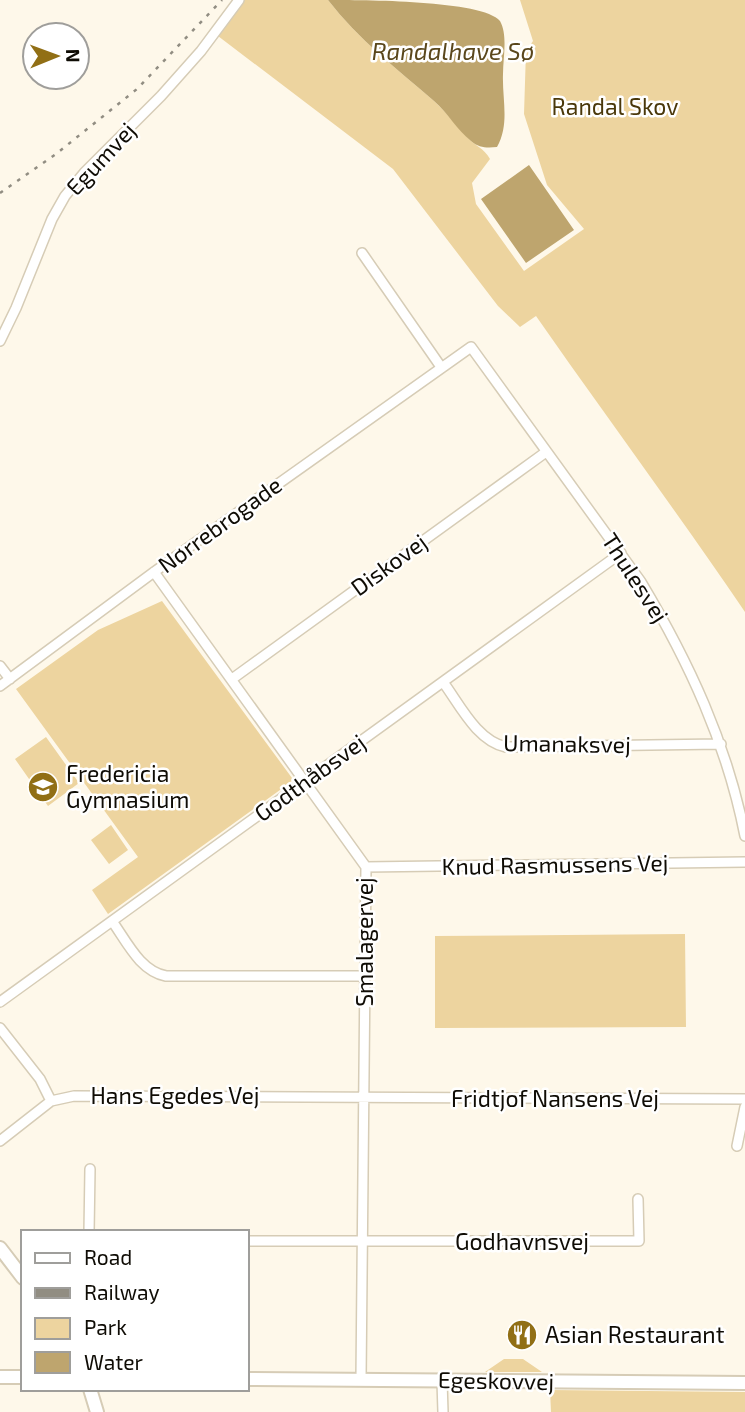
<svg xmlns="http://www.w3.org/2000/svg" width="745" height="1412" font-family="'Exo 2',sans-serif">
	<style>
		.green { fill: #edd49f }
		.water { fill: #bea56e }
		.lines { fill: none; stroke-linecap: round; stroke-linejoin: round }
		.street-casing { stroke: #d6ccb6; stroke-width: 12 }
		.secondary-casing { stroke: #d6ccb6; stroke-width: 16 }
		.street { stroke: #fff; stroke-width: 9 }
		.secondary { stroke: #fff; stroke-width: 12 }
		.rail { stroke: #918d82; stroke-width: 2.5; stroke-dasharray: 3.5 7; stroke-linecap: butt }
		.labels { text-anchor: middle; stroke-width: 5; stroke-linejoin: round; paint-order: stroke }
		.park-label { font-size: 23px; fill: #4a380a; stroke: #fff }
		.street-label { font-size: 23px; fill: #0f0c05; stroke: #fff }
		.poi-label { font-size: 23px; fill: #0f0c05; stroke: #fff; text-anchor: start }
		.water-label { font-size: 24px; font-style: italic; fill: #5a471c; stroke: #fff }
	</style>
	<rect width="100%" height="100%" fill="#fef8ea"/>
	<!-- green -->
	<path class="green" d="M 244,0 L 328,0 C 358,39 397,69 434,101 C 446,112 456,125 467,137 C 475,146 484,148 490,159 L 472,183 L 476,204 L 524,271 L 584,229 L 547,185 L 524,114 L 526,51 L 533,41 L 520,0 L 745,0 L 745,612 C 677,512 605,415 536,316 L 520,327 L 498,306 L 393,169 L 218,36 Z
		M 162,601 L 292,778 L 291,782 L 108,914 L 92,890 L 138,857 L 16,689 L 98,630 Z
		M 46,737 L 79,783 L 48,806 L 15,759 Z
		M 111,825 L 128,850 L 109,864 L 91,840 Z
		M 685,934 L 686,1027 L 435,1028 L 435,936 Z
		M 504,1359 L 523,1359 L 542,1372 L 485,1372 Z
		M 550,1390 L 745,1392 L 745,1412 L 551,1412 Z"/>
	<!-- water -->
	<path class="water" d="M 328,0 C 361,0 483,0 500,21 C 508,35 503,58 503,74 C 502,99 510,124 497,147 C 487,148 479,148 471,141 C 457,130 448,113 434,101 C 397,69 358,39 328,0 Z
		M 529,165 L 574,230 L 526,263 L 481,199 Z"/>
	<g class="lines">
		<!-- street casing -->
		<g class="street-casing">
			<path id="street" d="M 362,253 L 441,367
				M 0,341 L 16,308 L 52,219 L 65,196 L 84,173 L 161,96 L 201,51 L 239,0
				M 154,572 L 366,867 L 361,1379
				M 0,666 L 10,679
				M 232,679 L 546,452
				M 443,682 C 460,705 477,741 506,747 L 721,744
				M 0,686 L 154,572 L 471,347 L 641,582 C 689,662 727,744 745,836
				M 366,867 L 745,862
				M 112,921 C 127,942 140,971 166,976 L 365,976
				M 0,1002 L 621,553
				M 0,1028 L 40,1079 L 51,1101
				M 0,1141 L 51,1101 L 74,1096 L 745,1099
				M 737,1146 L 745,1107
				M 89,1232 L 90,1169
				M 247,1241 L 639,1241 L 638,1199
				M 442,1381 L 443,1412"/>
		</g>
		<!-- secondary casing -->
		<g class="secondary-casing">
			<path id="secondary" d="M 0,1248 L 23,1278
				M 0,1377 L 23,1377
				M 247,1379 L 745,1383
				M 90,1389 L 97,1412"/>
		</g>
		<!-- street -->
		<use href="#street" class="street"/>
		<!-- secondary -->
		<use href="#secondary" class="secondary"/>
		<!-- rail -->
		<path class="rail" d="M 0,193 L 56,154 L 137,89 L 222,0"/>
	</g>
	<!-- icons -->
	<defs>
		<g id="school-disc" transform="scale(1.575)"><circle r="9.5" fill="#916f15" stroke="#fff"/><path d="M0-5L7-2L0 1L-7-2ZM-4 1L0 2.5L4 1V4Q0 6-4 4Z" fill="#fff"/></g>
		<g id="restaurant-disc" transform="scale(1.575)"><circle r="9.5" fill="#916f15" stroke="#fff"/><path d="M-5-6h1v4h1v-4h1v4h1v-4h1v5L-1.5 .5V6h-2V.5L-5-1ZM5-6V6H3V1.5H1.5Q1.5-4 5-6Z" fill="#fff"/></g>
	</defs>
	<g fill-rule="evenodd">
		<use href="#school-disc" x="43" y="787"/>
		<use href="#restaurant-disc" x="522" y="1335"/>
	</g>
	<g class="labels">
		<!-- park labels -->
		<g class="park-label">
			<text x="615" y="115">Randal Skov</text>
		</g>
		<!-- street labels -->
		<g class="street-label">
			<text transform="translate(101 159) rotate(-47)" y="8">Egumvej</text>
			<text transform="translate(220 525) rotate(-36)" y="8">Nørrebrogade</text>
			<text transform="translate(389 565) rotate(-36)" y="8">Diskovej</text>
			<text transform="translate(635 578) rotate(57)" y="8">Thulesvej</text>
			<text transform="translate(567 744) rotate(1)" y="8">Umanaksvej</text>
			<text transform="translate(310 778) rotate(-36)" y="8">Godthåbsvej</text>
			<text transform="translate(555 865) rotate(-1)" y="8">Knud Rasmussens Vej</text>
			<text transform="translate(365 942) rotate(-90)" y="8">Smalagervej</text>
			<text x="175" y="1104">Hans Egedes Vej</text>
			<text x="555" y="1107">Fridtjof Nansens Vej</text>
			<text x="522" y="1250">Godhavnsvej</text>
			<text transform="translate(496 1381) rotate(1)" y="8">Egeskovvej</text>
		</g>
		<!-- poi labels -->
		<g class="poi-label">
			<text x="66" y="782">Fredericia<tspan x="66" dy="26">Gymnasium</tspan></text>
			<text x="545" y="1343">Asian Restaurant</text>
		</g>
		<!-- water labels -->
		<g class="water-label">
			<text x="453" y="60">Randalhave Sø</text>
		</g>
	</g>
	<!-- legend -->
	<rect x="21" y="1230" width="228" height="161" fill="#ffffff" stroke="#9f9e9b" stroke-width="2"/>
	<rect x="35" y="1253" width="35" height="10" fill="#ffffff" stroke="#9f9e9b" stroke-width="2"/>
	<text x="84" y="1265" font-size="21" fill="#0f0c05">Road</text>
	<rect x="35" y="1288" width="35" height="10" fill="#918d82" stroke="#9f9e9b" stroke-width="2"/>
	<text x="84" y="1300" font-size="21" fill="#0f0c05">Railway</text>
	<rect x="35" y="1318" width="35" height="21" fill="#edd49f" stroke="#9f9e9b" stroke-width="2"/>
	<text x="84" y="1335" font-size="21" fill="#0f0c05">Park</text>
	<rect x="35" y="1352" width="35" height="21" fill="#bea56e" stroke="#9f9e9b" stroke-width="2"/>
	<text x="84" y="1370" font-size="21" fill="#0f0c05">Water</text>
	<!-- north arrow -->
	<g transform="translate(56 56) rotate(89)"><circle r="33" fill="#ffffff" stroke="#9f9e9b" stroke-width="2"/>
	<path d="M0-5L12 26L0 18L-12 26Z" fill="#916f15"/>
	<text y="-10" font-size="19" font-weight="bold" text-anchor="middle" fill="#0f0c05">N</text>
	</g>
</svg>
